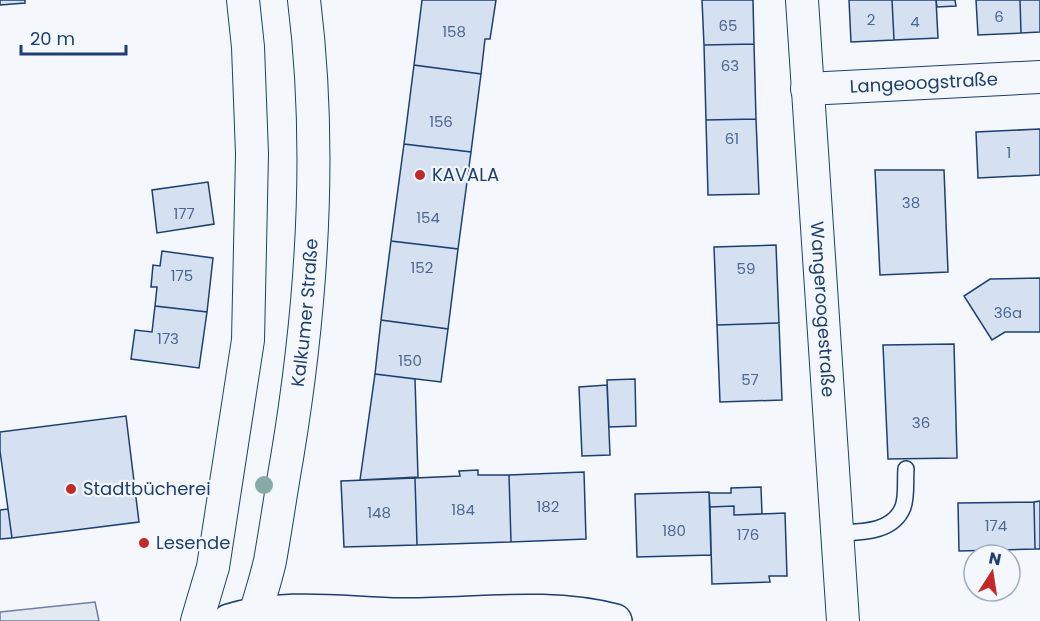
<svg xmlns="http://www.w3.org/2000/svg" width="1040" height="621" font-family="Poppins,sans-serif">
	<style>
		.green { fill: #e3e9f0; stroke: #687fa3; stroke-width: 1.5 }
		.building { fill: #d5e0f0; stroke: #1d3f73; stroke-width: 1.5 }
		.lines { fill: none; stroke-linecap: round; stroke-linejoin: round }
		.service-casing { stroke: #1d3f73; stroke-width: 18 }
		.minor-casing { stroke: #1d3f73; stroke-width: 34 }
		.secondary-casing { stroke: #1d3f73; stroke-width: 36 }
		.service { stroke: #f4f7fb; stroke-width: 15 }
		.minor { stroke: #f4f7fb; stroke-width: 32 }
		.secondary { stroke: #f4f7fb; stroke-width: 33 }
		.tree { fill: #86aba6 }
		.poi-dot { fill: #c62828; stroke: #f4f7fb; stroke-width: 2 }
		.labels { text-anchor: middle; stroke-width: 4.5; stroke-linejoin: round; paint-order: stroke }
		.number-label { font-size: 15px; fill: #4b6792 }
		.street-label { font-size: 18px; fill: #1d3f73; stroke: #f4f7fb }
		.poi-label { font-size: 18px; fill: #1d3f73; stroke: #f4f7fb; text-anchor: start }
	</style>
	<rect width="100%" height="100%" fill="#f4f7fb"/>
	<!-- green -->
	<path class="green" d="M 95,602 L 99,621 L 0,621 L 0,612 Z"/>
	<!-- building -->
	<path class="building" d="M 0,0 L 25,0 L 25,3 L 0,5 Z
		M 422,0 L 496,0 L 490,39 L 485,39 L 481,74 L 414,65 Z
		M 702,0 L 753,0 L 754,44 L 704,45 Z
		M 849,0 L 892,0 L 894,40 L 851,42 Z
		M 892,0 L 936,0 L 938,38 L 894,40 Z
		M 936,0 L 955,0 L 956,6 L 937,7 Z
		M 976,0 L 1020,0 L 1021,33 L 978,35 Z
		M 1020,0 L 1040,0 L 1040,32 L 1021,33 Z
		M 754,44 L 756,119 L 706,120 L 704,45 Z
		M 414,65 L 481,74 L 471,152 L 404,144 Z
		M 756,119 L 759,194 L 708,195 L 706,120 Z
		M 1040,129 L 1040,175 L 978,178 L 976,132 Z
		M 404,144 L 471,152 L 458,249 L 391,241 Z
		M 875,170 L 944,170 L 948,272 L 880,275 Z
		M 208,182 L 214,224 L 157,233 L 152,190 Z
		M 391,241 L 458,249 L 448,329 L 381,320 Z
		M 776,245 L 779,323 L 717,325 L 714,247 Z
		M 162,251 L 213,258 L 207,312 L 155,306 L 157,287 L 151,287 L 153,265 L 160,266 Z
		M 1040,278 L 1040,332 L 1005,332 L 992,340 L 964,296 L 990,279 Z
		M 155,306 L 207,312 L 199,368 L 131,359 L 135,330 L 152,332 Z
		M 381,320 L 448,329 L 441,382 L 375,374 Z
		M 779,323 L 782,400 L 720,402 L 717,325 Z
		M 954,344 L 957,458 L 888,459 L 883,345 Z
		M 375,374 L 415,379 L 418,477 L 360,480 Z
		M 635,379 L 636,426 L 609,427 L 607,380 Z
		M 607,385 L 610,455 L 582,456 L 579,387 Z
		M 126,416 L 139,522 L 12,538 L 0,451 L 0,432 Z
		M 478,470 L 478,475 L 509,475 L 511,542 L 417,545 L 415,478 L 460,476 L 459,471 Z
		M 584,472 L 586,539 L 511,542 L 509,475 Z
		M 415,478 L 417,545 L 344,547 L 341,481 Z
		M 761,487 L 762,514 L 734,515 L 734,506 L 710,507 L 709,493 L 731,493 L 731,488 Z
		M 709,492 L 711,555 L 637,557 L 635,494 Z
		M 1040,501 L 1040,549 L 1035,549 L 1034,502 Z
		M 1034,502 L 1035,549 L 959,551 L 958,503 Z
		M 734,506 L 734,515 L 785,513 L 787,576 L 769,576 L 770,582 L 712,584 L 710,507 Z
		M 8,509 L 12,538 L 0,539 L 0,510 Z"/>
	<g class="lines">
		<!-- service casing -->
		<g class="service-casing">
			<path id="service" d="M 837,533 C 860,532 893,533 903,507 C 907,496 905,480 906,469"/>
		</g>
		<!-- minor casing -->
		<g class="minor-casing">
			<g id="minor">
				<path id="s1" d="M 802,0 L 843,621"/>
				<path id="s2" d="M 807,89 L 1040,77"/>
				<path id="s3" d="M 255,614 C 260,597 266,579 270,561 C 276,527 281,492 287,458 C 312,307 323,152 304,0"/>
				<path d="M 197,621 L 213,567 L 248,340 L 252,154 L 248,47 L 243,0"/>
			</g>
		</g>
		<!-- secondary casing -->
		<g class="secondary-casing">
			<path id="secondary" d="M 229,621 C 285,604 344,614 401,615 C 472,616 546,603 615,621"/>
		</g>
		<!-- service -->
		<use href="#service" class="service"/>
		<!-- minor -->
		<use href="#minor" class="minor"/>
		<!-- secondary -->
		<use href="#secondary" class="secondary"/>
	</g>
	<!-- trees -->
	<circle class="tree" cx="264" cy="485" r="9"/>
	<!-- markers -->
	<g class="poi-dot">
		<circle cx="420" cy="175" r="6"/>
		<circle cx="71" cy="489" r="6"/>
		<circle cx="144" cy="543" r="6"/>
	</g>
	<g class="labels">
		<!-- number labels -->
		<g class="number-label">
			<text x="999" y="22">6</text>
			<text x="871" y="25">2</text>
			<text x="915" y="27">4</text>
			<text x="728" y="31">65</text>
			<text x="454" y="37">158</text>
			<text x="730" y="71">63</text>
			<text x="441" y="127">156</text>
			<text x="732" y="144">61</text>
			<text x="1009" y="158">1</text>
			<text x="911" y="208">38</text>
			<text x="184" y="219">177</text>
			<text x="428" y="223">154</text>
			<text x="422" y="273">152</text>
			<text x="746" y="274">59</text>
			<text x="182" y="281">175</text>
			<text x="1008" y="318">36a</text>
			<text x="168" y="344">173</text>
			<text x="410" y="366">150</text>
			<text x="750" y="385">57</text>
			<text x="921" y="428">36</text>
			<text x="548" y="512">182</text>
			<text x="463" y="515">184</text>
			<text x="379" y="518">148</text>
			<text x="996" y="531">174</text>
			<text x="674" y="536">180</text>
			<text x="748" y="540">176</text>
		</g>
		<!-- street labels -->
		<g class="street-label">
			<text dy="6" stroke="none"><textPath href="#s2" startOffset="117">Langeoogstraße</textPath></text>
			<text dy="6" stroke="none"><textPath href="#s1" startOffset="310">Wangeroogestraße</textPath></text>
			<text dy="6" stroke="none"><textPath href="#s3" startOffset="306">Kalkumer Straße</textPath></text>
		</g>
		<!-- poi labels -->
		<g class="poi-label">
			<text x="432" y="181">KAVALA</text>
			<text x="83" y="495">Stadtbücherei</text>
			<text x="156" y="549">Lesende</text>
		</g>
	</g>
	<!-- north arrow -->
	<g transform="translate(992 573) rotate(12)"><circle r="28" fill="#f4f7fb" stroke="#9eadc5" stroke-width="1.5"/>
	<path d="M0-4.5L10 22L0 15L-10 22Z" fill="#c62828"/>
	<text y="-9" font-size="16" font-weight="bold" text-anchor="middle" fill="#1d3f73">N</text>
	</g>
	<!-- scale -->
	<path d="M21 45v9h105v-9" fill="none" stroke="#1d3f73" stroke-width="3"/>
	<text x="30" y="45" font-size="18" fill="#1d3f73" stroke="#f4f7fb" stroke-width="4.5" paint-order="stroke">20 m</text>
</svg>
